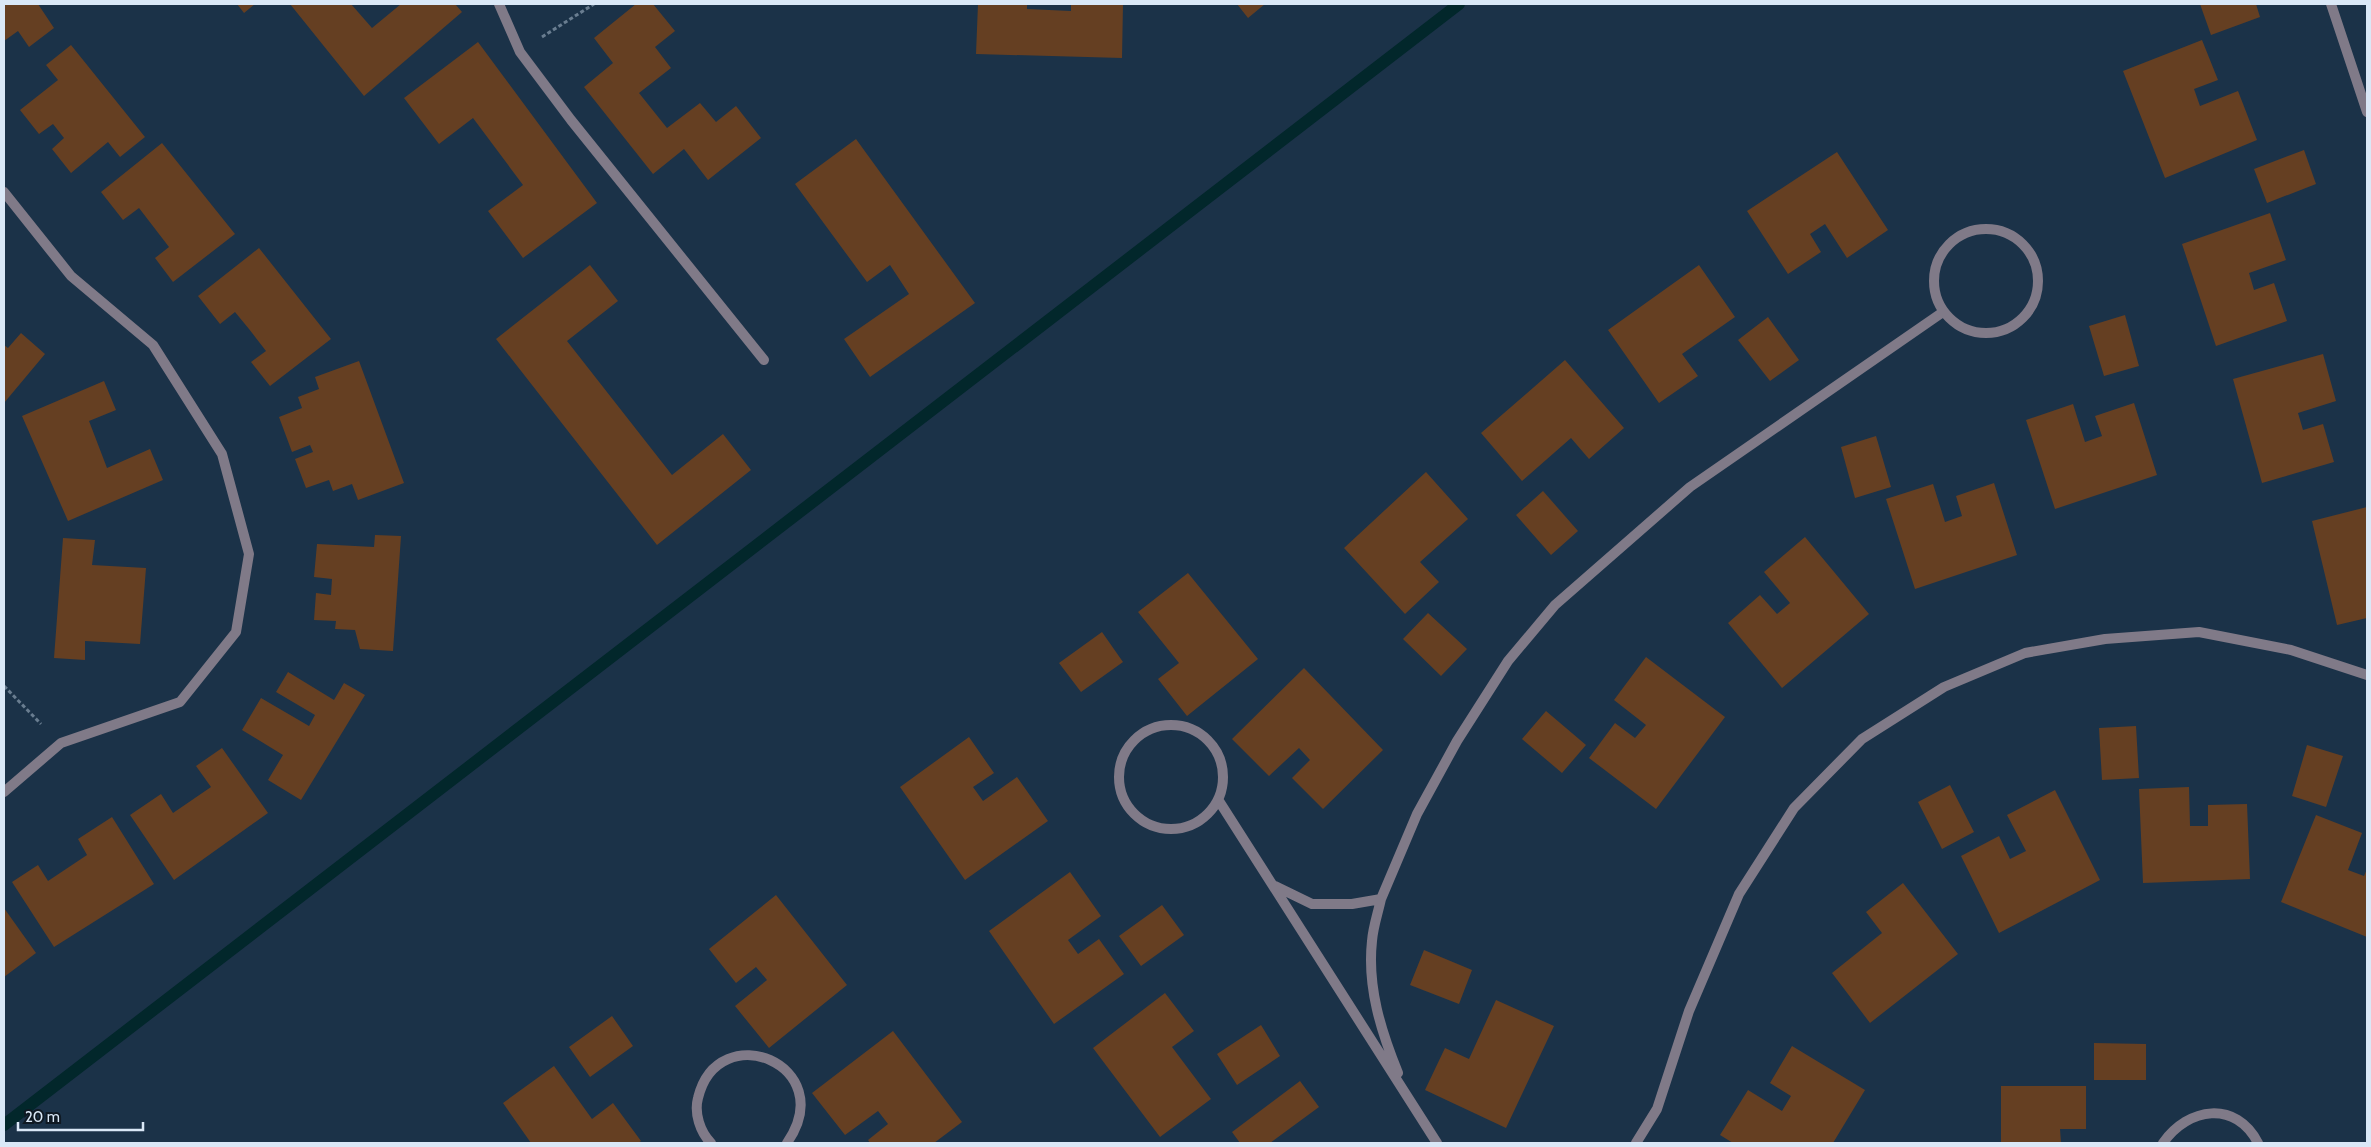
<svg xmlns="http://www.w3.org/2000/svg" width="2371" height="1147" font-family="Cabin,sans-serif">
	<style>
		.lines { fill: none; stroke-linecap: round; stroke-linejoin: round }
		.stream { stroke: #02272b; stroke-width: 12 }
		.building { fill: #653f22 }
		.path { stroke: #697d90; stroke-width: 3; stroke-dasharray: 4 2.5; stroke-linecap: butt }
		.lane { stroke: #807a88; stroke-width: 10 }
	</style>
	<rect width="100%" height="100%" fill="#1b3248"/>
	<g class="lines">
		<!-- stream -->
		<path class="stream" d="M 4,1125 L 1459,4"/>
	</g>
	<!-- building -->
	<path class="building" d="M 4,4 L 38,4 L 54,28 L 29,47 L 18,31 L 4,41 Z
		M 237,4 L 255,4 L 244,13 Z
		M 290,4 L 351,4 L 372,28 L 401,4 L 455,4 L 462,12 L 364,96 Z
		M 636,4 L 653,4 L 675,31 L 655,47 L 671,68 L 639,93 L 667,128 L 700,103 L 716,122 L 736,106 L 761,138 L 708,180 L 684,149 L 653,174 L 584,87 L 613,63 L 594,38 Z
		M 978,4 L 1027,4 L 1027,9 L 1071,11 L 1071,4 L 1123,4 L 1122,58 L 976,54 Z
		M 1237,4 L 1265,4 L 1248,18 Z
		M 2200,4 L 2256,4 L 2260,17 L 2211,35 Z
		M 2202,40 L 2218,80 L 2194,89 L 2200,106 L 2238,91 L 2257,140 L 2165,178 L 2123,71 Z
		M 478,42 L 597,203 L 523,258 L 488,211 L 523,185 L 473,118 L 439,144 L 404,98 Z
		M 71,45 L 145,137 L 120,157 L 108,142 L 71,173 L 52,149 L 64,138 L 53,124 L 39,134 L 20,110 L 58,80 L 46,65 Z
		M 856,139 L 975,303 L 870,377 L 844,339 L 909,294 L 890,265 L 867,282 L 795,184 Z
		M 162,143 L 235,234 L 173,282 L 155,258 L 169,247 L 139,208 L 123,220 L 101,192 Z
		M 2304,150 L 2316,184 L 2267,203 L 2254,169 Z
		M 1837,152 L 1888,230 L 1847,258 L 1825,224 L 1810,234 L 1821,252 L 1788,274 L 1747,211 Z
		M 2270,213 L 2286,260 L 2249,273 L 2254,290 L 2274,283 L 2287,321 L 2216,346 L 2182,244 Z
		M 259,248 L 331,339 L 270,386 L 251,362 L 266,351 L 249,329 L 235,312 L 220,324 L 198,296 Z
		M 590,265 L 618,301 L 567,341 L 672,475 L 723,434 L 751,470 L 657,545 L 496,339 Z
		M 1699,265 L 1735,317 L 1682,354 L 1698,376 L 1659,403 L 1608,330 Z
		M 2125,315 L 2139,366 L 2104,376 L 2089,326 Z
		M 1768,317 L 1799,360 L 1770,381 L 1738,340 Z
		M 21,333 L 45,354 L 4,403 L 4,345 L 8,348 Z
		M 2323,354 L 2336,401 L 2298,413 L 2303,430 L 2323,424 L 2334,462 L 2262,483 L 2233,379 Z
		M 1565,360 L 1624,428 L 1589,459 L 1571,438 L 1522,481 L 1481,433 Z
		M 359,361 L 404,483 L 358,500 L 352,484 L 333,491 L 329,480 L 306,488 L 295,459 L 313,452 L 310,445 L 292,452 L 279,417 L 302,408 L 298,397 L 319,389 L 315,377 Z
		M 104,381 L 116,410 L 89,421 L 107,468 L 150,449 L 163,480 L 68,521 L 22,416 Z
		M 2134,403 L 2157,475 L 2055,509 L 2026,420 L 2073,404 L 2085,442 L 2102,436 L 2095,416 Z
		M 1876,436 L 1891,487 L 1855,498 L 1841,447 Z
		M 1426,472 L 1468,519 L 1420,562 L 1439,582 L 1405,614 L 1344,548 Z
		M 1994,483 L 2017,555 L 1915,589 L 1886,499 L 1933,484 L 1945,522 L 1962,516 L 1956,496 Z
		M 1543,491 L 1578,531 L 1551,555 L 1516,515 Z
		M 2367,507 L 2367,618 L 2337,625 L 2312,521 Z
		M 375,535 L 401,536 L 393,651 L 360,649 L 355,630 L 335,629 L 336,621 L 314,620 L 316,593 L 331,595 L 332,579 L 314,577 L 317,544 L 374,547 Z
		M 1805,537 L 1869,614 L 1782,688 L 1728,623 L 1760,595 L 1777,614 L 1790,603 L 1764,572 Z
		M 63,538 L 95,540 L 92,565 L 146,568 L 140,644 L 85,641 L 85,660 L 54,658 Z
		M 1188,573 L 1258,659 L 1187,716 L 1158,679 L 1179,663 L 1138,612 Z
		M 1428,613 L 1467,649 L 1441,676 L 1403,639 Z
		M 1102,632 L 1123,662 L 1081,692 L 1059,663 Z
		M 1646,657 L 1725,717 L 1656,809 L 1589,758 L 1615,723 L 1635,738 L 1646,725 L 1614,700 Z
		M 1304,668 L 1383,750 L 1323,809 L 1292,778 L 1310,760 L 1299,748 L 1269,776 L 1232,739 Z
		M 288,672 L 334,700 L 344,683 L 365,695 L 301,800 L 268,780 L 283,755 L 242,730 L 261,698 L 309,726 L 315,715 L 276,692 Z
		M 1546,711 L 1586,745 L 1562,773 L 1522,739 Z
		M 2136,726 L 2139,778 L 2102,780 L 2099,728 Z
		M 969,737 L 994,773 L 973,787 L 983,801 L 1017,777 L 1048,821 L 965,880 L 900,787 Z
		M 2307,745 L 2343,756 L 2326,807 L 2292,796 Z
		M 222,748 L 268,813 L 174,880 L 130,815 L 161,794 L 173,813 L 211,787 L 196,766 Z
		M 1950,785 L 1974,832 L 1942,849 L 1918,802 Z
		M 2189,787 L 2190,826 L 2208,826 L 2208,805 L 2247,804 L 2250,879 L 2143,883 L 2139,789 Z
		M 2055,790 L 2100,880 L 1999,933 L 1961,856 L 1999,836 L 2010,859 L 2026,851 L 2007,815 Z
		M 2316,815 L 2362,833 L 2348,870 L 2364,876 L 2367,869 L 2367,937 L 2281,902 Z
		M 112,817 L 154,884 L 54,947 L 12,882 L 38,865 L 48,881 L 87,855 L 78,839 Z
		M 1070,872 L 1101,916 L 1068,940 L 1078,954 L 1099,939 L 1124,974 L 1054,1024 L 989,931 Z
		M 1903,883 L 1958,954 L 1870,1023 L 1832,973 L 1882,933 L 1866,912 Z
		M 776,895 L 847,985 L 769,1048 L 735,1006 L 767,980 L 756,967 L 736,983 L 709,949 Z
		M 1162,905 L 1184,935 L 1141,966 L 1119,936 Z
		M 4,908 L 36,953 L 4,977 Z
		M 1424,950 L 1472,970 L 1459,1004 L 1410,985 Z
		M 1165,993 L 1194,1031 L 1172,1047 L 1211,1099 L 1160,1137 L 1093,1048 Z
		M 1496,1000 L 1554,1026 L 1506,1128 L 1425,1090 L 1445,1048 L 1469,1059 Z
		M 612,1016 L 633,1046 L 590,1077 L 569,1047 Z
		M 1261,1025 L 1280,1056 L 1237,1085 L 1217,1054 Z
		M 893,1031 L 962,1122 L 934,1143 L 870,1143 L 868,1140 L 888,1124 L 878,1111 L 845,1135 L 812,1093 Z
		M 2094,1043 L 2146,1044 L 2146,1080 L 2094,1080 Z
		M 1792,1046 L 1865,1090 L 1833,1143 L 1733,1143 L 1720,1135 L 1748,1090 L 1782,1111 L 1791,1096 L 1770,1083 Z
		M 554,1066 L 592,1119 L 613,1103 L 641,1141 L 638,1143 L 531,1143 L 503,1103 Z
		M 1300,1081 L 1319,1107 L 1270,1143 L 1240,1143 L 1232,1132 Z
		M 2001,1086 L 2086,1086 L 2086,1129 L 2060,1129 L 2061,1143 L 2001,1143 Z"/>
	<g class="lines">
		<!-- path -->
		<path class="path" d="M 542,37 L 594,4
			M 4,686 L 41,724"/>
		<!-- lane -->
		<path class="lane" d="M 499,4 L 520,52 L 571,120 L 764,360
			M 2331,4 L 2367,112
			M 4,192 L 71,276 L 153,345 L 222,454 L 249,554 L 236,632 L 180,702 L 61,743 L 4,792
			M1934 281a52 52 0 1 1 104 0a52 52 0 1 1-104 0Z
			M1119 777a52 52 0 1 1 104 0a52 52 0 1 1-104 0Z
			M 1219,801 L 1437,1143
			M 1275,886 L 1312,904 L 1352,904 L 1381,899 C 1378,913 1373,927 1372,941 C 1367,987 1381,1031 1398,1073
			M 1381,899 L 1417,814 L 1457,741 L 1508,661 L 1555,605 L 1690,487 L 1943,312
			M 711,1143 C 700,1132 694,1113 698,1098 C 718,1015 841,1065 787,1143
			M 1636,1143 L 1657,1109 L 1689,1011 L 1739,894 L 1794,808 L 1862,739 L 1944,687 L 2025,653 L 2105,639 L 2199,632 L 2291,650 L 2367,675
			M 2163,1143 C 2188,1107 2236,1100 2258,1143"/>
	</g>
	<!-- border -->
	<rect width="2371" height="1147" fill="none" stroke="#dae8f7" stroke-width="10"/>
	<!-- scale -->
	<path d="M18 1122v8h125v-8" fill="none" stroke="#dae8f7" stroke-width="2.5"/>
	<text x="25" y="1122" font-size="15" fill="#dae8f7" stroke="#0f1923" stroke-width="4" paint-order="stroke">20 m</text>
</svg>
